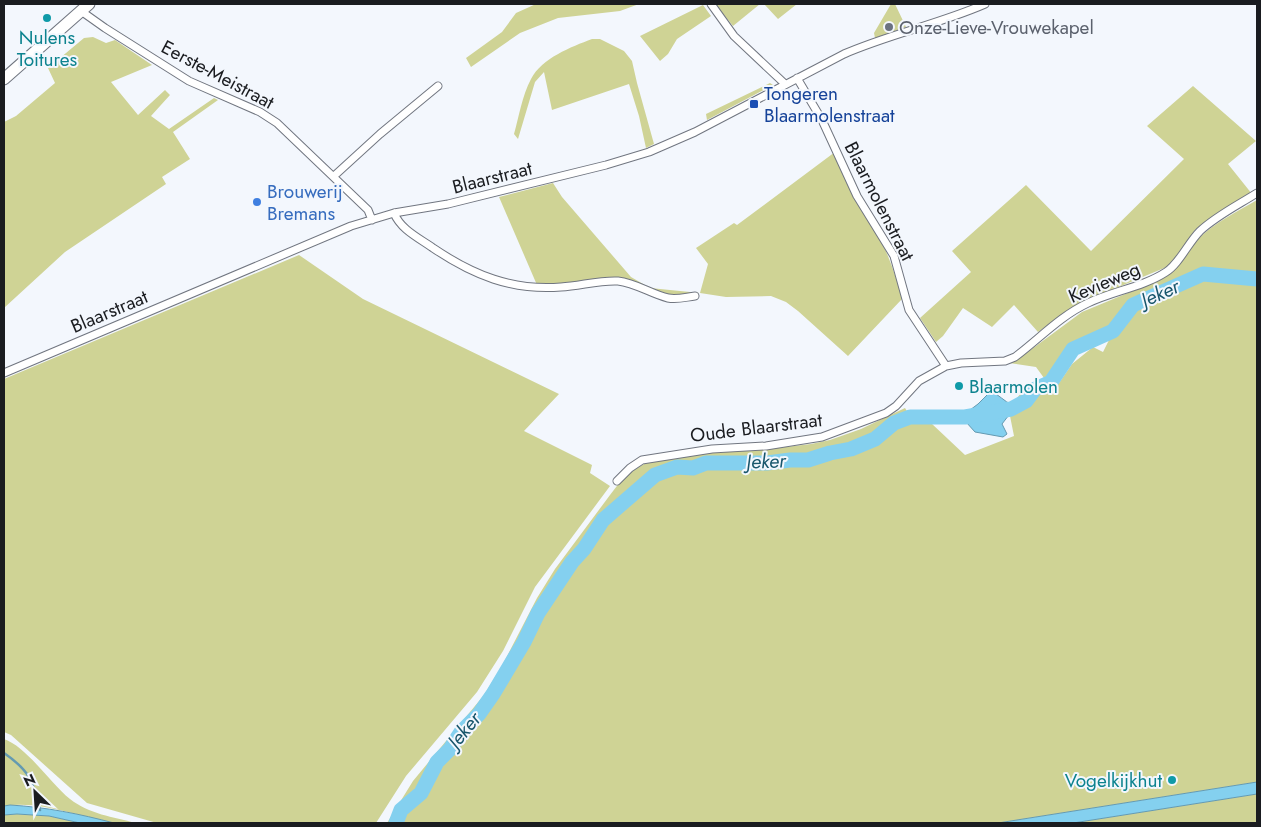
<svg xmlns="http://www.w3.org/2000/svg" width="1261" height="827" font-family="Jost,sans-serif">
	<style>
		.green { fill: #cfd395; fill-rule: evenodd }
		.water { fill: #84d0ef; stroke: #649ab1 }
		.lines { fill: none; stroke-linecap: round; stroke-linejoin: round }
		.stream { stroke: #649ab1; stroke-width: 2.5 }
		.river { stroke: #84d0ef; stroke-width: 15 }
		.minor-casing { stroke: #717680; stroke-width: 9 }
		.primary-casing { stroke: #717680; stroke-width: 13 }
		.minor { stroke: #fff; stroke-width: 7 }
		.primary { stroke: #fff; stroke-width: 11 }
		.culture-dot { fill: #0f9aa8; stroke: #f3f7fd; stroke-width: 2 }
		.worship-dot { fill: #6b7280; stroke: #f3f7fd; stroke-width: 2 }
		.transit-dot { fill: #1a4fb4; stroke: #f3f7fd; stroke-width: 2 }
		.shop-dot { fill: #3f7fe0; stroke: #f3f7fd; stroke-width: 2 }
		.labels { text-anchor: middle; stroke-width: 4; stroke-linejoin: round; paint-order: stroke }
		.worship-label { font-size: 19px; fill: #5b616d; stroke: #f3f7fd; text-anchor: start }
		.culture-label { font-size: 19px; fill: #0d838f; stroke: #f3f7fd }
		.street-label { font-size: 19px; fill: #1a1c20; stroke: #f3f7fd }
		.transit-label { font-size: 19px; fill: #164399; stroke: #f3f7fd; text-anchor: start }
		.shop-label { font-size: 19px; fill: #366cbe; stroke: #f3f7fd; text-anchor: start }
		.water-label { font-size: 20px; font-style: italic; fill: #18566c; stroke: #f3f7fd }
	</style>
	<rect width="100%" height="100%" fill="#f3f7fd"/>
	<!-- green -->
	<path class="green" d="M 536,4 L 639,4 L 620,11 L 558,18 L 520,33 L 471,67 L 466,58 L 502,32 L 516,13 Z
		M 715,4 L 760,4 L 733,26 Z
		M 764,4 L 797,4 L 778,19 Z
		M 891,4 L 895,4 L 906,27 L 875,38 L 874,33 Z
		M 703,5 L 711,16 L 677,39 L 668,54 L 660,61 L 640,36 Z
		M 93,37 L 106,43 L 115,40 L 152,65 L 111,82 L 138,115 L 165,90 L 170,95 L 151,116 L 169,129 L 214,98 L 218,100 L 173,132 L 190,159 L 162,177 L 166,184 L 65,252 L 4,308 L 4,122 L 16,116 L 55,83 L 48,68 L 84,38 Z
		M 592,39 L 600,39 L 624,51 L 632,61 L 637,83 L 654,144 L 646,148 L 639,116 L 629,84 L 552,110 L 544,72 L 535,82 L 518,139 L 514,134 C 519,116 522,96 531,79 C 542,58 571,47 592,39 Z
		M 770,83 L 773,85 L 707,120 L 706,114 Z
		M 1193,86 L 1256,141 L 1228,164 L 1252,194 L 1220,211 L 1205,222 L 1195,230 L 1169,266 L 1078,304 L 1038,332 L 1014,305 L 992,327 L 963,308 L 943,336 L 936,342 L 920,318 L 971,272 L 952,251 L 1026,185 L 1091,251 L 1184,159 L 1147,126 Z
		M 835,152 C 861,200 889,246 902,299 L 848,356 L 798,311 L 786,302 L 771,296 L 726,297 L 700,293 L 666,295 L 628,280 L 558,285 L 537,285 L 499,197 L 553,183 L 562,197 L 631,277 L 650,288 L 700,293 L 708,264 L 696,248 L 734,223 L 737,225 Z
		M 1257,200 L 1257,782 L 998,823 L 387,823 L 413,781 L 484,695 L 502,666 L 537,598 L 555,569 L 610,495 L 623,478 L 634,470 L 646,463 L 673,458 L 710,453 L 760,450 L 811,444 L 830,440 L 861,429 L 905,408 L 913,421 L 931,423 L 965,455 L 1014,436 L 1010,416 L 1013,411 L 1017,409 L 1015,404 L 1012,405 L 1026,386 L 1044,378 L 1036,367 L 1009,363 L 1021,357 L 1082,312 L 1164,278 C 1178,267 1186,252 1198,239 C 1214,223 1238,211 1257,200 ZM 1129,305 L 1135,307 L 1123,323 L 1123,327 L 1110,338 L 1103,352 L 1093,347 L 1072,364 L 1057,386 L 1051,379 L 1047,378 L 1057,362 L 1071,361 L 1086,347 L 1093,334 C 1103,331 1113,328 1120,319 C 1123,315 1125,309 1129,305 Z
		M 299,255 L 363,299 L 559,394 L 524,431 L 592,465 L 590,473 L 610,486 L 535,587 L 503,651 L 477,692 L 406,776 L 376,823 L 157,823 L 87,803 L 11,735 L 4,732 L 4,379 Z
		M 4,739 C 27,747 50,783 70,799 C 89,814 113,817 136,823 C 128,823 119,824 112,823 C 78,816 39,800 4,806 Z
		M 1257,794 L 1257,823 L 1073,823 Z
		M 17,814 L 49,816 L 80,823 L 4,823 L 4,815 Z"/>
	<!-- water -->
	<path class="water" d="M 991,391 C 999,395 1004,401 1012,405 L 1015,404 L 1017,410 L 1012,411 L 1002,424 L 1007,434 L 1003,437 L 975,432 L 966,422 L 966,413 L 978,404 Z
		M 964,412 L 964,422 L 913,420 L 913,413 Z
		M 1257,782 L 1257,794 L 1073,823 L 998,823 Z
		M 10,805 C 46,807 80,814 114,823 L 80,823 L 49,816 L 17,814 L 4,815 L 4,806 Z"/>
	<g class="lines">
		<!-- stream -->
		<path class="stream" d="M 4,753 C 30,771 33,781 40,810"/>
		<!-- river -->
		<path class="river" d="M 396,823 L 401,810 L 421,793 L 437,762 L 450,749 L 461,732 L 479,714 L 493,694 L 524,642 L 538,613 L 572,562 L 584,549 L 603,520 L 655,475 L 677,467 L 693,468 L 706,463 L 767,463 L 790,460 L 808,460 L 830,453 L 851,449 L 875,439 L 894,423 L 910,417 L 965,417 L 1011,409 L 1026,401 L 1035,389 L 1051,382 L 1073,349 L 1113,331 L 1133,305 L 1203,274 L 1257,279"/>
		<!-- minor casing -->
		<g class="minor-casing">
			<path id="minor" d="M 711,4 L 734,36 L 785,84
				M 81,11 L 105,28 L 189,81 L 260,112 L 277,123 L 368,210 L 372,220
				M 797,78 L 822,120 L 857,196 L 894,256 L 909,310 L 946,366
				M 334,176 L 380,134 L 438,86
				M 394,213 C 401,230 419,238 433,248 C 473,275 512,291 561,287 C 580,286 599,280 618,281 C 636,283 651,294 668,298 C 677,300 686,297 695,296
				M 4,373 L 351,226 L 394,213 L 448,204 L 606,165 L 649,152 L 695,132 L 844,54 C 890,34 939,24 985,4
				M 617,481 L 630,468 L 642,460 L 712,449 L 766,446 L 822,437 L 886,413 L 896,406 L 919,381 L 946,366 L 961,363 L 1005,361 L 1015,357 C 1039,339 1060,316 1088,303 C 1113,291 1143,287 1166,272 C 1179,264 1188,243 1200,231 C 1216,216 1238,205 1257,193"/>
		</g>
		<!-- primary casing -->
		<g class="primary-casing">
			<path id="primary" d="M 4,79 L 89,4"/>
		</g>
		<!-- minor -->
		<use href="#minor" class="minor"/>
		<!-- primary -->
		<use href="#primary" class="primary"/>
	</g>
	<!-- markers -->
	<g class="culture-dot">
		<circle cx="47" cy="18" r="5"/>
		<circle cx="959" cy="386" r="5"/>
		<circle cx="1172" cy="780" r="5"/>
	</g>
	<circle class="worship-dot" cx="889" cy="27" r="5"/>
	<rect class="transit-dot" x="749" y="99" width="10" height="10" rx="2.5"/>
	<circle class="shop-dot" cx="257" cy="202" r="5"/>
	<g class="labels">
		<!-- worship labels -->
		<g class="worship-label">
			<text x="899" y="34">Onze-Lieve-Vrouwekapel</text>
		</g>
		<!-- culture labels -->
		<g class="culture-label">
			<text x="47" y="44">Nulens<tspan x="47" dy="22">Toitures</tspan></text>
			<text x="969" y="393" text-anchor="start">Blaarmolen</text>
			<text x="1162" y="787" text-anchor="end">Vogelkijkhut</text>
		</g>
		<!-- street labels -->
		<g class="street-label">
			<text transform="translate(218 74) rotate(28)" y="7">Eerste-Meistraat</text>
			<text transform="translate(492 177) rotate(-14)" y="7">Blaarstraat</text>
			<text transform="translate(880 201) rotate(63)" y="7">Blaarmolenstraat</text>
			<text transform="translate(1104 282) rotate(-23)" y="7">Kevieweg</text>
			<text transform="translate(109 311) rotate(-23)" y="7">Blaarstraat</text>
			<text transform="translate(756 427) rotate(-7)" y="7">Oude Blaarstraat</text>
		</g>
		<!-- transit labels -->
		<g class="transit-label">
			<text x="764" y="100">Tongeren<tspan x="764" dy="22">Blaarmolenstraat</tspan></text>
		</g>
		<!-- shop labels -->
		<g class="shop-label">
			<text x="267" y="198">Brouwerij<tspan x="267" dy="22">Bremans</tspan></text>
		</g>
		<!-- water labels -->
		<g class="water-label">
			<text transform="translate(1160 293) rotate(-24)" y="7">Jeker</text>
			<text transform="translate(766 461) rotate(-2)" y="7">Jeker</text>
			<text transform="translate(464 730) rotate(-50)" y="7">Jeker</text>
		</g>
	</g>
	<!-- border -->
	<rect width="1261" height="827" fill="none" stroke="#1a1c20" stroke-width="10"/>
	<!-- north arrow -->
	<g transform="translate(35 792) rotate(335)" stroke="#f3f7fd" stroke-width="4" paint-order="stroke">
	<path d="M0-4L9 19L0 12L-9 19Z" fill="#1a1c20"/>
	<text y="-8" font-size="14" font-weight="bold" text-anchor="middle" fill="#1a1c20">N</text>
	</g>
</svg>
